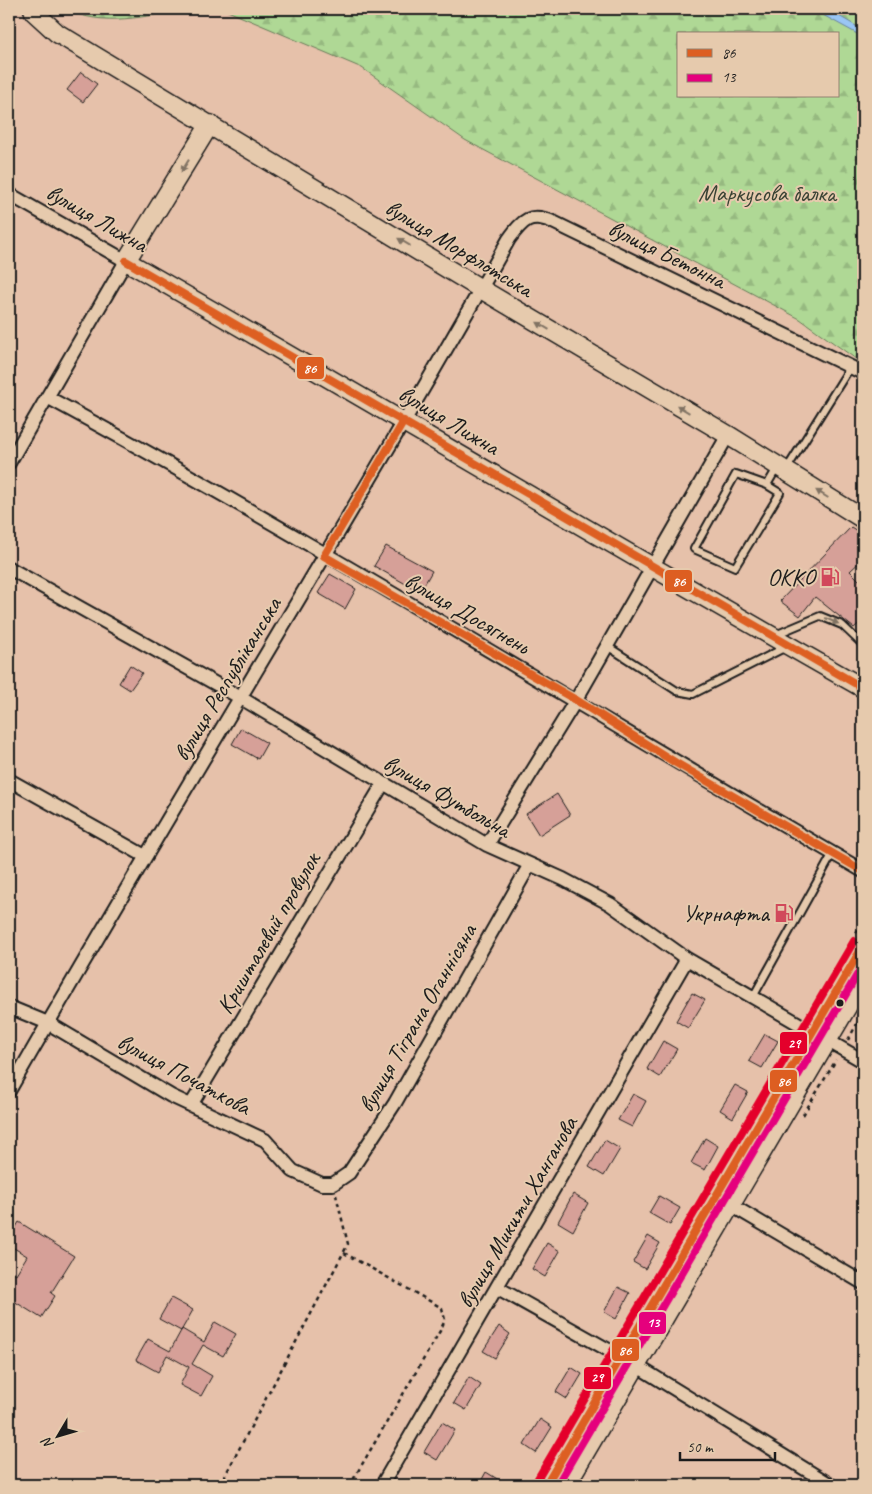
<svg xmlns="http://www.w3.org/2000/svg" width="872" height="1494" font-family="Caveat,sans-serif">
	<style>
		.forest { fill: url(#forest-firs); stroke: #667a58; fill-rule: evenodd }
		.water { fill: #9ac6f4; stroke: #68829e }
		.building { fill: #d6a098; stroke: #1c1c1c }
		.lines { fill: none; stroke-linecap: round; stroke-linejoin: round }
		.lane-casing { stroke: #1c1c1c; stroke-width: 10 }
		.street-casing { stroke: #1c1c1c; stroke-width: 16 }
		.secondary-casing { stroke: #1c1c1c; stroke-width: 21 }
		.path { stroke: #1c1c1c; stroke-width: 2.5; stroke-dasharray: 4 4; stroke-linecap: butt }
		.lane { stroke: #e6caad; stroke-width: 6 }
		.street { stroke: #e6caad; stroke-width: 12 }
		.secondary { stroke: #e6caad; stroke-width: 18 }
		.bus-1-casing { stroke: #e6caad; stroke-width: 11 }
		.bus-2-casing { stroke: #e6caad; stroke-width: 11 }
		.bus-3-casing { stroke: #e6caad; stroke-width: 11 }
		.bus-1 { stroke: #dd5e21; stroke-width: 8 }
		.bus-2 { stroke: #e5007d; stroke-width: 8 }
		.bus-3 { stroke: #e4002b; stroke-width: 8 }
		.oneway { fill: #817364 }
		.bus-dot { fill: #1c1c1c; stroke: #e6caad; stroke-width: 2 }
		.labels { text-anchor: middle; stroke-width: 4; stroke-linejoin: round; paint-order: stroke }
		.park-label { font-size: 24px; fill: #394234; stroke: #e6caad }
		.street-label { font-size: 24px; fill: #1c1c1c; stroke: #e6caad }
		.poi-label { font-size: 24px; fill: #1c1c1c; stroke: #e6caad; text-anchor: end }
		.line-badge { stroke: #e6caad; stroke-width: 2 }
		.badge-label { font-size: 14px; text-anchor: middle; font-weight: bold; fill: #fff }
	</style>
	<defs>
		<pattern id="forest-firs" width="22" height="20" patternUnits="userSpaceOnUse" patternTransform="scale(1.25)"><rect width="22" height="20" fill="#afd895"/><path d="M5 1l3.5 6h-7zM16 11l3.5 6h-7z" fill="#96b980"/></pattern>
	</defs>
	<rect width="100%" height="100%" fill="#e6c1aa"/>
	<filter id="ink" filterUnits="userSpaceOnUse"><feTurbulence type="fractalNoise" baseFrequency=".02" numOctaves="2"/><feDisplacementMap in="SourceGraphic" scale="10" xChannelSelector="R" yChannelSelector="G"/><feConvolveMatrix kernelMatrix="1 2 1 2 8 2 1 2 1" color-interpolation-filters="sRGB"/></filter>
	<g filter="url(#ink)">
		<!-- forest -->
		<path class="forest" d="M 67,9 L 185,9 C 149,16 100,28 67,9 Z
			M 223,9 L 863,9 L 863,364 L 800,319 L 465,140 L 362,68 ZM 678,34 L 838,34 L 838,96 L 678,96 Z"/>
		<!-- water -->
		<path class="water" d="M 812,9 L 827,9 L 863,30 L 863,37 Z"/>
		<!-- building -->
		<path class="building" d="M 81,72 L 97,84 L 83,102 L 67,90 Z
			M 851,527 L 863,535 L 863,559 L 850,571 L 863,584 L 863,620 L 854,628 L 815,597 L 800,616 L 780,601 Z
			M 386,546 L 432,571 L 420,592 L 374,566 Z
			M 330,574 L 356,589 L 345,609 L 318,593 Z
			M 130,665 L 142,673 L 130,690 L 119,683 Z
			M 241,728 L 267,743 L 258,759 L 232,744 Z
			M 557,794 L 570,815 L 539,835 L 526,814 Z
			M 692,993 L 705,1000 L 688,1028 L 676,1021 Z
			M 765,1034 L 778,1041 L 762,1068 L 749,1061 Z
			M 663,1041 L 677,1049 L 660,1077 L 647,1069 Z
			M 735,1085 L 748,1092 L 733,1118 L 720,1110 Z
			M 633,1094 L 646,1101 L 632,1127 L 618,1120 Z
			M 705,1138 L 718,1146 L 705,1170 L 691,1163 Z
			M 605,1140 L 620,1149 L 604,1176 L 589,1167 Z
			M 573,1194 L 588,1203 L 573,1231 L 558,1222 Z
			M 659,1196 L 680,1208 L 670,1225 L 649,1213 Z
			M 19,1222 L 74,1256 L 51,1293 L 55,1296 L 41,1318 L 9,1298 L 9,1269 L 16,1274 L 27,1256 L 9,1245 L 9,1239 Z
			M 648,1236 L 660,1243 L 645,1269 L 633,1262 Z
			M 547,1243 L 560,1251 L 545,1277 L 532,1269 Z
			M 618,1287 L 630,1293 L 616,1319 L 604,1312 Z
			M 171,1298 L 193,1310 L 181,1331 L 159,1319 Z
			M 215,1322 L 236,1334 L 223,1356 L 203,1345 L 192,1364 L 212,1376 L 201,1396 L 180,1385 L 189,1367 L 167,1355 L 158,1372 L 136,1360 L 148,1339 L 170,1351 L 182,1329 L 204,1342 Z
			M 499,1326 L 510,1334 L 495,1358 L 483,1351 Z
			M 571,1367 L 582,1374 L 567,1399 L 556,1392 Z
			M 469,1377 L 481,1385 L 466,1410 L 454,1403 Z
			M 540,1419 L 552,1427 L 536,1453 L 524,1445 Z
			M 442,1422 L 455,1430 L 437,1460 L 424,1452 Z
			M 486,1472 L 507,1485 L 479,1485 Z"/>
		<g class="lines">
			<!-- lane casing -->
			<g class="lane-casing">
				<path id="lane" d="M 786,470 L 851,366
					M 767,485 L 736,474 L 694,549 L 735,567 L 780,493 L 767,485 L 777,468
					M 775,635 L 820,616 L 842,625 L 863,645
					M 607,646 L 677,691 L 693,694 L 786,647
					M 753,997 L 833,853"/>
			</g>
			<!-- street casing -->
			<g class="street-casing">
				<path id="street" d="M 9,194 L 126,261 L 9,463
					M 47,397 C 324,547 591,714 863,871
					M 9,568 L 241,698 L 487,845 L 563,879 L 610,904 L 687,959 L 863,1061
					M 9,780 L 145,856
					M 487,845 L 576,700 L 728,435
					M 9,1007 L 48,1023 L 171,1096 L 265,1140 L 293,1171 L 322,1184 L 333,1184 L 349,1173 L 395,1103 L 529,866
					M 9,1091 C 172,805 347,526 509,239 C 523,220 530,212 553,222 L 863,373
					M 191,1105 L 383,784
					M 731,1205 L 863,1283
					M 498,1288 L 637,1366 L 831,1485
					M 382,1485 L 687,959"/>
			</g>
			<!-- secondary casing -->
			<g class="secondary-casing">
				<path id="secondary" d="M 33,9 L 34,12 L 57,33 L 481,289 L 728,435 L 863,519
					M 210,124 L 126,261 C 372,402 616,548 863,688
					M 546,1485 L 863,946
					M 566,1485 L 863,980"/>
			</g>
			<!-- path -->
			<path class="path" d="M 856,933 L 863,921
				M 848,1040 L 863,1013
				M 803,1115 L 836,1060
				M 344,1253 L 442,1308 L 445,1320 L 440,1331 L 350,1485
				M 220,1485 L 348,1244 L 336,1195"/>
			<!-- lane -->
			<use href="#lane" class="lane"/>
			<!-- street -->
			<use href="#street" class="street"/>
			<!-- secondary -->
			<use href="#secondary" class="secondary"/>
			<!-- bus-1 casing -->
			<g class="bus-1-casing">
				<path id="bus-1" d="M 126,261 L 863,688
					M 404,421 L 324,556 L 576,700 L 676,763 L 863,871
					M 546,1485 L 863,946"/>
			</g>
			<!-- bus-2 casing -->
			<g class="bus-2-casing">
				<path id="bus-2" d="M 557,1485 L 863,965"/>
			</g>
			<!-- bus-3 casing -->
			<g class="bus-3-casing">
				<path id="bus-3" d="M 537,1480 L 854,941"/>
			</g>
			<!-- bus-1 -->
			<use href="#bus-1" class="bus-1"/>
			<!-- bus-2 -->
			<use href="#bus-2" class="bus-2"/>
			<!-- bus-3 -->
			<use href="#bus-3" class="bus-3"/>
		</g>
		<!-- one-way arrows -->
		<defs><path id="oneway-solid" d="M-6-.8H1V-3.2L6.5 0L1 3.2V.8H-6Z" transform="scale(1.25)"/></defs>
		<g class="oneway">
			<use href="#oneway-solid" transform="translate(185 166) rotate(122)"/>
			<use href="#oneway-solid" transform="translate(404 242) rotate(-149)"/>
			<use href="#oneway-solid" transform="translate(543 326) rotate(-149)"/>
			<use href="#oneway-solid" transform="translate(683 409) rotate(-149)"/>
			<use href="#oneway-solid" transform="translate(822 494) rotate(-148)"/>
			<use href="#oneway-solid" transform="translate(832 621) rotate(24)"/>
		</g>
	</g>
	<!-- icons -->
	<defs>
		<g id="fuel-bare" transform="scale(1.5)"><path d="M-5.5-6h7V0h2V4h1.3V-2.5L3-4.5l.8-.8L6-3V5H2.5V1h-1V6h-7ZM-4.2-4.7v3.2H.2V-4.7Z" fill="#d1495b" stroke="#e6caad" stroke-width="2.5" paint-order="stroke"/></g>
	</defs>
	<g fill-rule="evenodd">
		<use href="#fuel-bare" x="830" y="577"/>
		<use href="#fuel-bare" x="784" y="913"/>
	</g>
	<!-- markers -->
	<circle class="bus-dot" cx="840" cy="1003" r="4.5"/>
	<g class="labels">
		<!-- park labels -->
		<g class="park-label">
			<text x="767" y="201">Маркусова балка</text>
		</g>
		<!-- street labels -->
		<g class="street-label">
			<text transform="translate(97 218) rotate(30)" y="8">вулиця Лижна</text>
			<text transform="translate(459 248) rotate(31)" y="8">вулиця Морфлотська</text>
			<text transform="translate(667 254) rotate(26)" y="8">вулиця Бетонна</text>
			<text transform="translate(449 420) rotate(31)" y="8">вулиця Лижна</text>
			<text transform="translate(467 613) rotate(30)" y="8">вулиця Досягнень</text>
			<text transform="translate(227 679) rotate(-59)" y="8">вулиця Республіканська</text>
			<text transform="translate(447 796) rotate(30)" y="8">вулиця Футбольна</text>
			<text transform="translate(268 933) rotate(-60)" y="8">Кришталевий провулок</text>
			<text transform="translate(417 1018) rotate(-60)" y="8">вулиця Тіграна Оганнісяна</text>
			<text transform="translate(184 1074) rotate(28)" y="8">вулиця Початкова</text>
			<text transform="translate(517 1212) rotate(-60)" y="8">вулиця Микити Ханганова</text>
		</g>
		<!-- poi labels -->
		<g class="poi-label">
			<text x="815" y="585">ОККО</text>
			<text x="769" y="921">Укрнафта</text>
		</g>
	</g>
	<g class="line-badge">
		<rect x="296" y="356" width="29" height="24" rx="5" fill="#dd5e21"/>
		<rect x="664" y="569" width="29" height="24" rx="5" fill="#dd5e21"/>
		<rect x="779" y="1031" width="29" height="24" rx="5" fill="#e4002b"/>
		<rect x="769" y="1069" width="29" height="24" rx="5" fill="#dd5e21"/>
		<rect x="638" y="1311" width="29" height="24" rx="5" fill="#e5007d"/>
		<rect x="611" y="1338" width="29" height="24" rx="5" fill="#dd5e21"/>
		<rect x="583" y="1366" width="29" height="24" rx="5" fill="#e4002b"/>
	</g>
	<g class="badge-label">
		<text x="310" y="373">86</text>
		<text x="679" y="586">86</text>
		<text x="794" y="1048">29</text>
		<text x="784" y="1086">86</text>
		<text x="653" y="1327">13</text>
		<text x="625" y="1355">86</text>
		<text x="597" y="1382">29</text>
	</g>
	<!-- margin -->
	<rect width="872" height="1494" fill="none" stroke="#e6caad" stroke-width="30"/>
	<rect x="15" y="15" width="842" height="1464" fill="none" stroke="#1c1c1c" stroke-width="2" filter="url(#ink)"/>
	<!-- legend -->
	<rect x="677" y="32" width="162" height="65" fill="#e6caad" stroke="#958473"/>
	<rect x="687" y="49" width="25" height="8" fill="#dd5e21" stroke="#958473"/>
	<text x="722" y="58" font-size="15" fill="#1c1c1c">86</text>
	<rect x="687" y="74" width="25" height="8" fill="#e5007d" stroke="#958473"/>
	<text x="722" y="82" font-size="15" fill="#1c1c1c">13</text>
	<!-- north arrow -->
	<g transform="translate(58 1436) rotate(232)" stroke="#e6caad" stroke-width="4" paint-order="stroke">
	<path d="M0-4L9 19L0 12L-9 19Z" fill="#1c1c1c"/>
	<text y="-8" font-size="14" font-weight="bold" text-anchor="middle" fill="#1c1c1c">N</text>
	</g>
	<!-- scale -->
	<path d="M680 1452v8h95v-8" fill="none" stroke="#1c1c1c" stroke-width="2.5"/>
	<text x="687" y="1452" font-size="15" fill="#1c1c1c" stroke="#e6caad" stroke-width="4" paint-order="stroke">50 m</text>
</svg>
